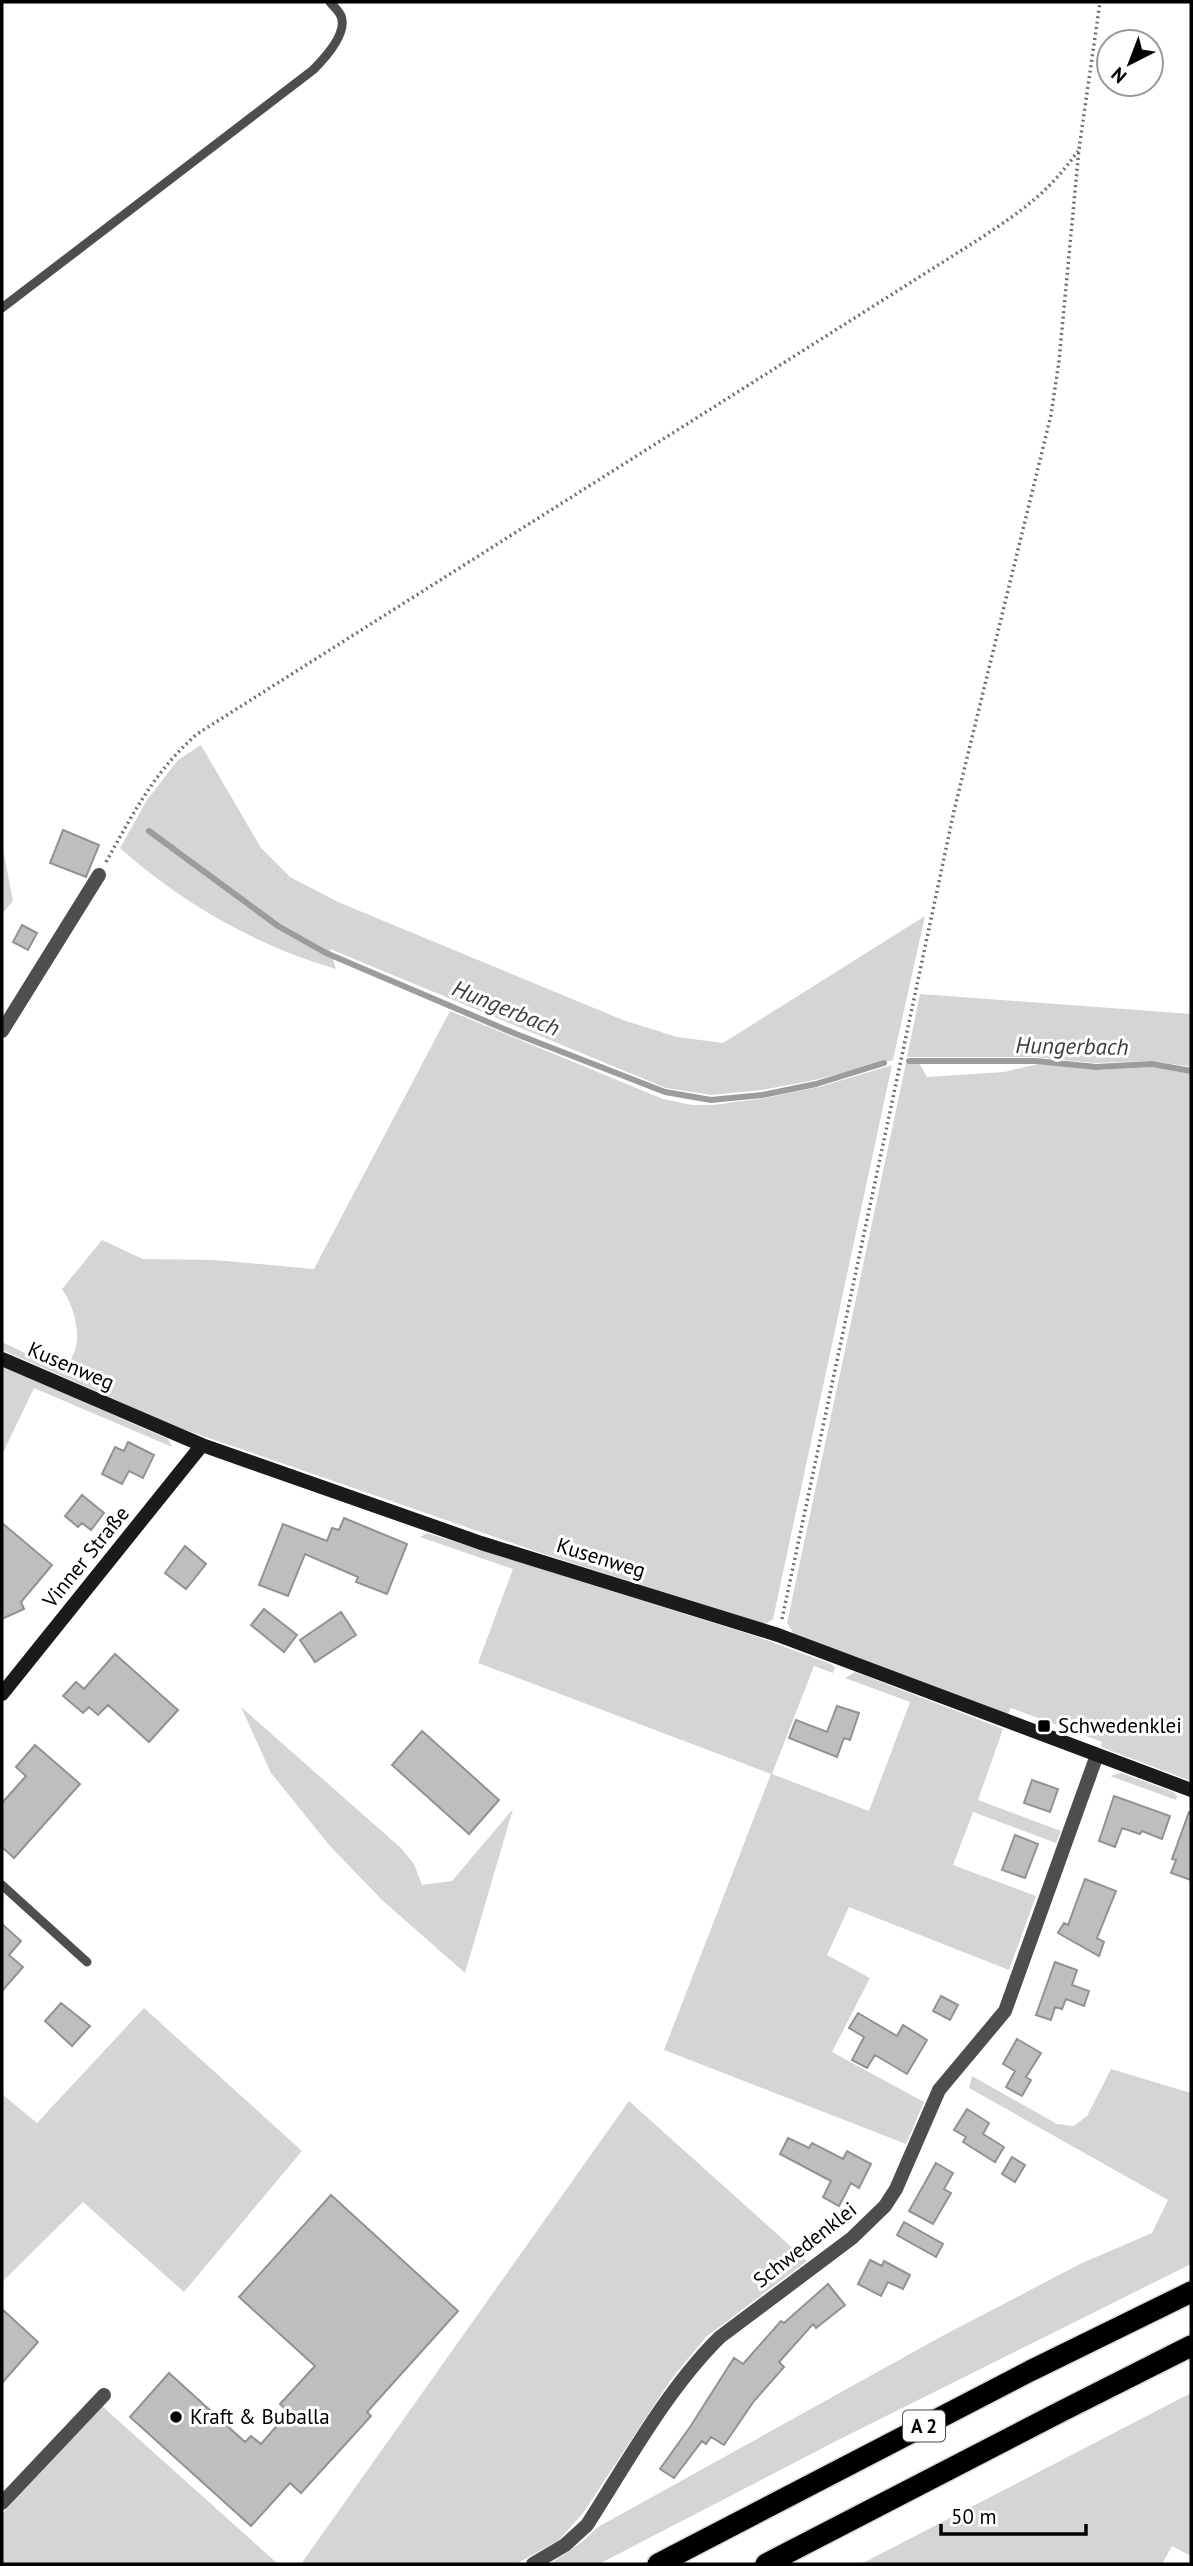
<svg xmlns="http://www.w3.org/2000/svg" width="1193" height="2566" font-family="'PT Sans',sans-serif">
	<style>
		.green { fill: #d5d5d5 }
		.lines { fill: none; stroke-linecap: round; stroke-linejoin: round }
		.stream { stroke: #9c9c9c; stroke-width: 6 }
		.building { fill: #bebebe; stroke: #929292; stroke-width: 2 }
		.highway-casing { stroke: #dbdbdb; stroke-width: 24 }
		.path { stroke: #707070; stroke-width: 3.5; stroke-dasharray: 2 3.5; stroke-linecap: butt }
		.lane { stroke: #4e4e4e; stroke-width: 9 }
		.street { stroke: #4e4e4e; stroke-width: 14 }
		.secondary { stroke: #1b1b1b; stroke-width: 14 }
		.highway { stroke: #000; stroke-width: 21 }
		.poi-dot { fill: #000; stroke: #fff; stroke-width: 2.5 }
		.labels { text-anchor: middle; stroke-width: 6; stroke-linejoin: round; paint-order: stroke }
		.shield { fill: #fff; stroke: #4c4c4c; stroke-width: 2 }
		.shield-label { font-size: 19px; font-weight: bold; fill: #000 }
		.street-label { font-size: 21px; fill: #000; stroke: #fff }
		.poi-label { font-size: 21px; fill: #000; stroke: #fff; text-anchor: start }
		.water-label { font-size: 23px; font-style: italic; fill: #3d3d3d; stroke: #fff }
	</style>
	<rect width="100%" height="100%" fill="#fff"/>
	<!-- green -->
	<path class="green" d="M 201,745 L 261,848 L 290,877 L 338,902 L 623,1020 L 677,1037 L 723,1043 L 925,916 L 893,1060 L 815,1080 L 762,1090 L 711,1095 L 666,1088 L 330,949 L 336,969 C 257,946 181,903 120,848 L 147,800 L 178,760 Z
		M 2,844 L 13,901 L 2,914 Z
		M 920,994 L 1191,1014 L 1191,1067 L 1153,1061 L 1094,1063 L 1035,1057 L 907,1057 Z
		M 450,1011 L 663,1099 L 692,1105 L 713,1105 L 765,1098 L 819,1087 L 892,1065 L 773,1619 L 765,1624 L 544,1554 L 180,1428 L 2,1350 L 2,1342 L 63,1371 C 67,1365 73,1357 75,1350 C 81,1332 73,1304 62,1289 L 102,1240 L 143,1259 L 215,1260 L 314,1269 Z
		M 906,1063 L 919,1063 L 927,1077 L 1004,1072 L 1038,1064 L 1096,1070 L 1152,1067 L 1191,1074 L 1191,1781 L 1101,1747 L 1102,1742 L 1011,1708 L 1008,1714 L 794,1634 L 787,1623 Z
		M 2,1366 L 168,1439 L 172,1447 L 34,1388 L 2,1455 Z
		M 427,1533 L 758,1637 L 831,1664 L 835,1668 L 833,1673 L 814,1666 L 772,1774 L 869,1811 L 910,1702 L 845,1678 L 855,1672 L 1003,1729 L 978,1800 L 1061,1831 L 1056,1843 L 973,1812 L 953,1865 L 1036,1896 L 1009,1970 L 849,1907 L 827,1955 L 870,1978 L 832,2052 L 924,2102 L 906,2144 L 664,2050 L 771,1774 L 478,1663 L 513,1569 L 420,1537 Z
		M 241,1707 L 401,1848 L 414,1864 L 422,1885 L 452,1881 L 513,1809 L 465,1973 L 382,1900 L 330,1846 L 271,1773 Z
		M 1121,1773 L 1173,1792 L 1177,1796 L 1176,1800 L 1110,1776 Z
		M 144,2008 L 302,2151 L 184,2292 L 83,2202 L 2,2282 L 2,2094 L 37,2123 Z
		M 1111,2069 L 1191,2093 L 1191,2264 L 838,2440 L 599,2564 L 550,2564 L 582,2542 L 598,2527 L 944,2335 L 1082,2263 L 1152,2233 L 1168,2200 L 969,2088 L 972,2076 L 1057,2124 L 1074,2126 L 1087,2116 Z
		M 629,2101 L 807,2261 L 706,2337 L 672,2378 L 583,2513 L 559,2540 L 516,2564 L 301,2564 Z
		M 1191,2393 L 1191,2556 L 1172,2546 L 1162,2564 L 861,2564 Z
		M 102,2406 L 278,2564 L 2,2564 L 2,2514 Z"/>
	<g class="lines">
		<!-- stream -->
		<path class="stream" d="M 149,831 L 278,926 L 326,953 L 516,1034 L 665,1092 L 711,1100 L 762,1095 L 816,1084 L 884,1063
			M 909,1061 L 1036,1061 L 1096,1067 L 1152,1064 L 1191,1071"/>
	</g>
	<!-- building -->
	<path class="building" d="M 63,830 L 99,845 L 86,877 L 50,863 Z
		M 22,925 L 37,933 L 28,950 L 13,942 Z
		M 128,1442 L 154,1455 L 143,1478 L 129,1471 L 122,1484 L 102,1474 L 115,1447 L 124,1451 Z
		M 82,1495 L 104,1513 L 91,1530 L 82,1523 L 78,1527 L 65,1516 Z
		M 344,1518 L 407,1544 L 387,1594 L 356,1582 L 358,1577 L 305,1554 L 288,1596 L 259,1585 L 283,1524 L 327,1541 L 332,1528 L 339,1530 Z
		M 2,1523 L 52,1565 L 21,1602 L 24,1609 L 2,1619 Z
		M 185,1546 L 206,1564 L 186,1589 L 165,1573 Z
		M 264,1609 L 297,1635 L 284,1652 L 251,1625 Z
		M 341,1612 L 356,1635 L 315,1662 L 300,1640 Z
		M 115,1654 L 178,1710 L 149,1742 L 108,1705 L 98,1715 L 89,1707 L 83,1713 L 63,1696 L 76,1682 L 84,1689 Z
		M 837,1706 L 859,1713 L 850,1740 L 844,1738 L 837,1757 L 789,1738 L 796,1720 L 827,1732 Z
		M 422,1731 L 499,1800 L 469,1834 L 392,1765 Z
		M 35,1745 L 80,1784 L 14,1858 L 2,1847 L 2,1803 L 26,1776 L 16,1767 Z
		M 1032,1780 L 1058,1789 L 1050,1812 L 1024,1803 Z
		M 1114,1796 L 1170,1816 L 1162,1839 L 1142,1831 L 1140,1834 L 1122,1828 L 1115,1847 L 1099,1841 Z
		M 1189,1812 L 1191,1812 L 1191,1880 L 1171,1873 L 1176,1860 L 1172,1859 Z
		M 1015,1835 L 1038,1844 L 1025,1878 L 1002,1870 Z
		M 1085,1879 L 1116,1891 L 1097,1938 L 1104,1942 L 1099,1956 L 1058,1933 L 1064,1923 L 1068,1925 Z
		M 2,1924 L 21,1941 L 9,1955 L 23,1967 L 2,1991 Z
		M 1055,1962 L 1077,1970 L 1072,1985 L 1089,1991 L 1084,2006 L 1066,1999 L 1062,2009 L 1055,2007 L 1051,2020 L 1036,2015 Z
		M 941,1996 L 958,2005 L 950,2020 L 933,2011 Z
		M 61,2003 L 90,2026 L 72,2046 L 45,2021 Z
		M 858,2013 L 897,2036 L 903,2025 L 927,2040 L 907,2074 L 875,2055 L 867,2068 L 852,2060 L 864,2037 L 849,2028 Z
		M 1017,2039 L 1041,2053 L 1026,2077 L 1031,2080 L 1022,2096 L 1006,2087 L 1015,2071 L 1003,2064 Z
		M 967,2109 L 989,2123 L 983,2134 L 1004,2147 L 995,2162 L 963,2142 L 966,2137 L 954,2130 Z
		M 788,2138 L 809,2148 L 812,2143 L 843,2159 L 847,2151 L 871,2164 L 859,2188 L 851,2183 L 839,2206 L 823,2197 L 831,2181 L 780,2154 Z
		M 1012,2157 L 1025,2165 L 1015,2182 L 1002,2174 Z
		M 936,2163 L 953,2173 L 944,2189 L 951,2193 L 933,2224 L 909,2211 Z
		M 331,2195 L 458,2311 L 367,2412 L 371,2416 L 301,2493 L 290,2483 L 251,2526 L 130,2417 L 169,2373 L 245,2442 L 251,2436 L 261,2444 L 289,2412 L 280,2404 L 315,2366 L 239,2297 Z
		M 904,2222 L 943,2244 L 936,2257 L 897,2235 Z
		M 870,2260 L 882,2266 L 884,2261 L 910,2275 L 903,2289 L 888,2282 L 881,2296 L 858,2284 Z
		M 828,2284 L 845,2305 L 816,2328 L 813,2324 L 779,2362 L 784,2367 L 754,2401 L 724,2445 L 711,2437 L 706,2444 L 702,2441 L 674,2478 L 660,2469 L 690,2427 L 734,2358 L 743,2364 L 781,2321 L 784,2323 Z
		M 2,2309 L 38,2342 L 2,2383 Z"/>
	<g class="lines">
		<!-- highway casing -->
		<g class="highway-casing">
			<path id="highway" d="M 658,2564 L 1030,2371 L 1191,2292
				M 766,2564 L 1062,2411 L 1191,2346"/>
		</g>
		<!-- path -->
		<path class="path" d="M 106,862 C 134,812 154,772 197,734 L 981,238 C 1024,209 1047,194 1078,151
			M 782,1619 L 954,811 L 1051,415 L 1059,361 L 1079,149 L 1100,2"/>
		<!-- lane -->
		<path class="lane" d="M 2,308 L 313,70 C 324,59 348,34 341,16 C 339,11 333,6 330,2
			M 2,1885 L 87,1962"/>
		<!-- street -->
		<path class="street" d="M 2,1031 L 99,875
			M 2,2503 L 104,2395
			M 533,2564 L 565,2545 L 587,2525 C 627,2463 667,2389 720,2337 L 852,2238 L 885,2206 L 896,2189 L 939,2090 L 1005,2011 L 1097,1755"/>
		<!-- secondary -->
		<path class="secondary" d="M 2,1359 L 202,1445 L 481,1543 L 778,1635 L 1191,1790
			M 2,1694 L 202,1445"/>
		<!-- highway -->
		<use href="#highway" class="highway"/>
	</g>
	<!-- markers -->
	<g class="poi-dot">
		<rect x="1037" y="1719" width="14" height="14" rx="3.5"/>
		<circle cx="176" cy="2417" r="7"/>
	</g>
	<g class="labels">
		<!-- shield labels -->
		<rect class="shield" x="903" y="2410.5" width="42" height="31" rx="5"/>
		<g class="shield-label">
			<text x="924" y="2433">A 2</text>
		</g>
		<!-- street labels -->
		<g class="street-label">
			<text transform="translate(71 1366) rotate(23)" y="7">Kusenweg</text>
			<text transform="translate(86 1557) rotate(-51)" y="7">Vinner Straße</text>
			<text transform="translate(601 1558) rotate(17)" y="7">Kusenweg</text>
			<text transform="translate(805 2245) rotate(-38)" y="7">Schwedenklei</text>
		</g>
		<!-- poi labels -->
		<g class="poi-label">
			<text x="1058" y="1733">Schwedenklei</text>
			<text x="190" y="2424">Kraft &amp; Buballa</text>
		</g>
		<!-- water labels -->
		<g class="water-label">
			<text transform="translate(506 1008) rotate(22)" y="8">Hungerbach</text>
			<text transform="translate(1072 1046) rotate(1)" y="8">Hungerbach</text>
		</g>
	</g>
	<!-- border -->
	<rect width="1193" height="2566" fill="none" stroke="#000000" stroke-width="7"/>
	<!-- north arrow -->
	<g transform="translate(1130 63) rotate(222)"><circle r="33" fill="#ffffff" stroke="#999999" stroke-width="2"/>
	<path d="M0-5L12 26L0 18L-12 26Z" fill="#000000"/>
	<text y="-10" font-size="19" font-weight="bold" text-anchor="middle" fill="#000000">N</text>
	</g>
	<!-- scale -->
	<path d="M941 2524v10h145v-10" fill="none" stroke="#000000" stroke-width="3.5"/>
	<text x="951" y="2524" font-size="21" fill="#000000" stroke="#ffffff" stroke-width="5" paint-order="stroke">50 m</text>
</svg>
